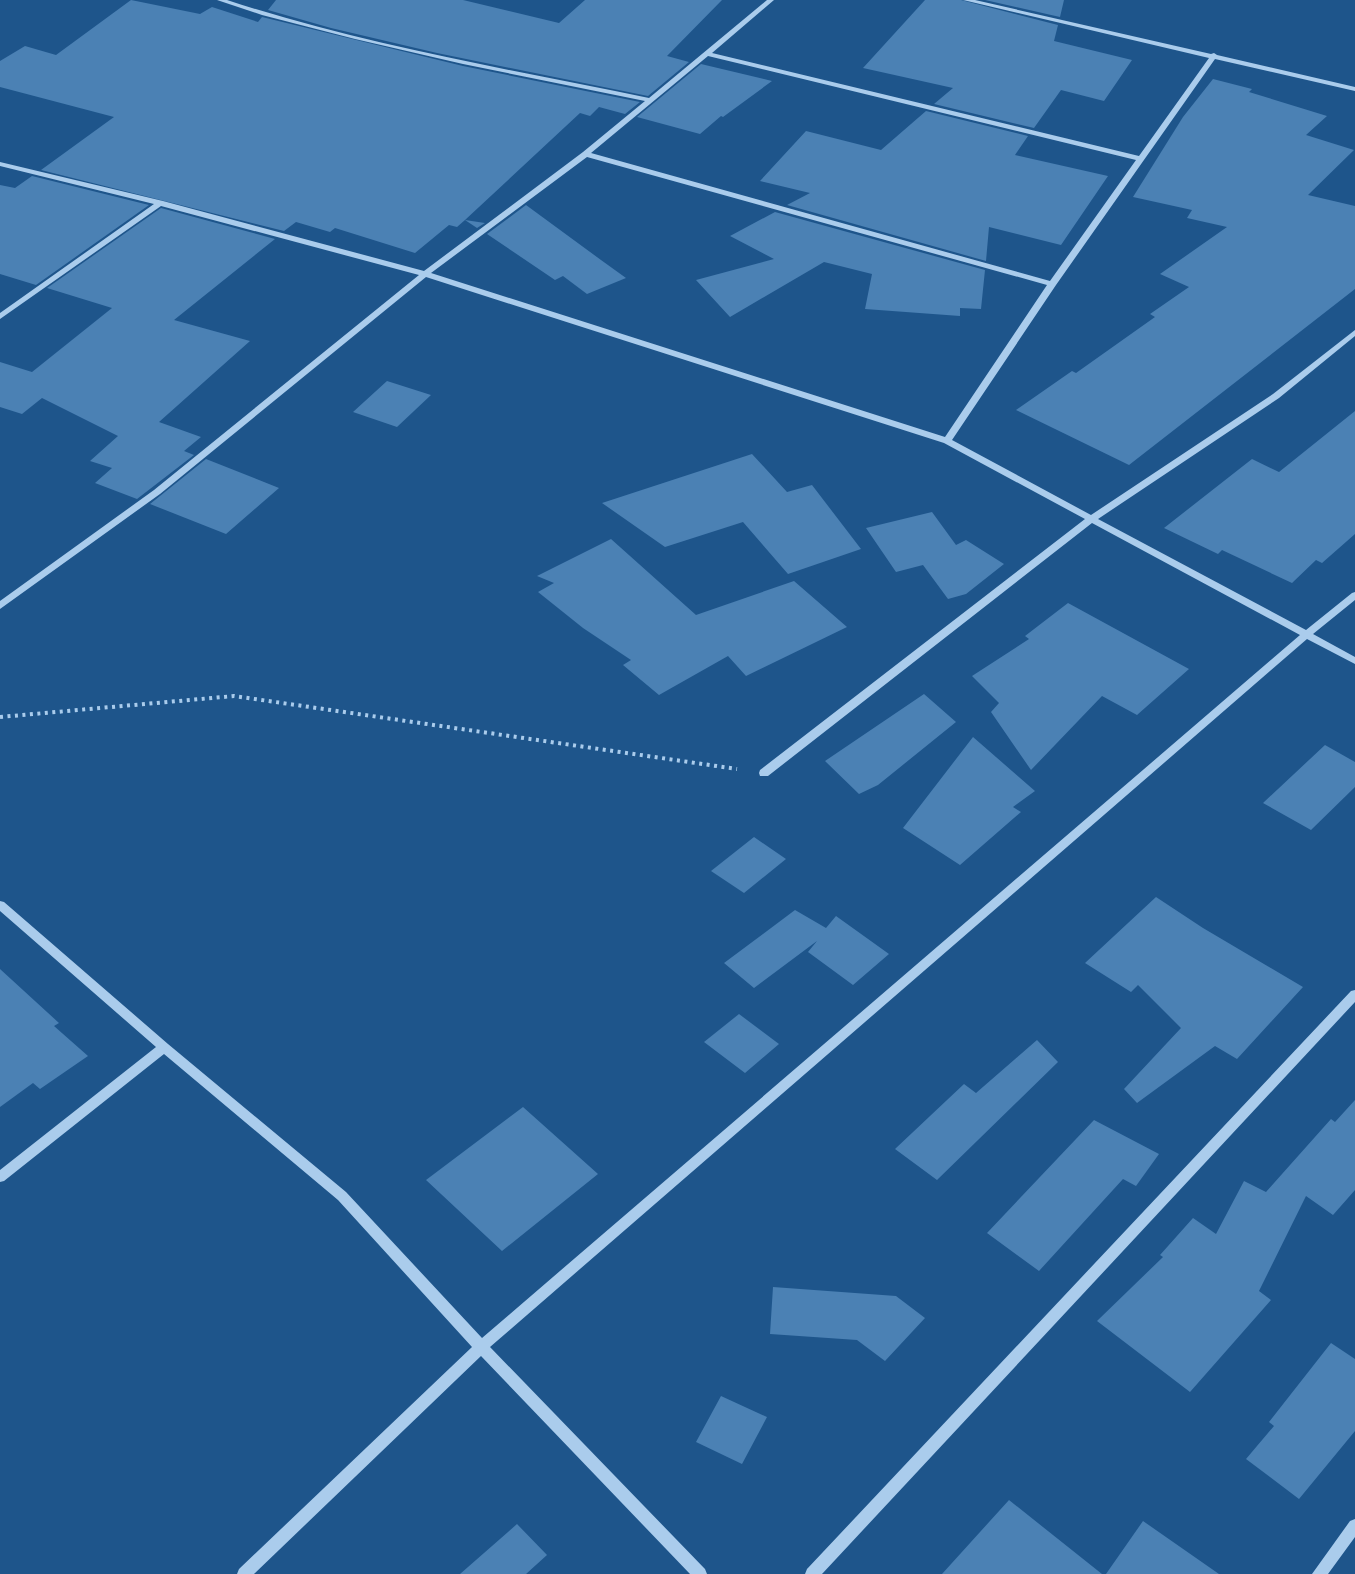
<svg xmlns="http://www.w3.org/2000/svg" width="1355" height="1574" font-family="Commissioner,sans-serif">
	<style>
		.building { fill: #4b81b4 }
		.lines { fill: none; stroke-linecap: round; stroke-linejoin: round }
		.path { stroke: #aaccec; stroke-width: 4; stroke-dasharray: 3 4.5; stroke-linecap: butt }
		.minor { fill: #aaccec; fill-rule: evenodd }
	</style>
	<rect width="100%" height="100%" fill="#1e558b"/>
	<!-- building -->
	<path class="building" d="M 131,0 L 200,14 L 212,7 L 258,22 L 262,17 L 463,66 L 640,102 L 625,114 L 599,107 L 590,116 L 580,113 L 465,220 L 485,223 L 477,228 L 465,220 L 457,227 L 449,225 L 415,253 L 335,228 L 330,232 L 296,222 L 284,231 L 41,170 L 114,117 L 0,87 L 0,61 L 25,46 L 56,55 Z
		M 276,0 L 463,0 L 559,23 L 585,0 L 722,0 L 667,56 L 689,62 L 648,96 L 437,53 L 331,28 L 268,10 Z
		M 925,0 L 961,0 L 1058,25 L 1054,41 L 1132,60 L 1104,101 L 1061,90 L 1034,128 L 934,104 L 953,88 L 863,68 Z
		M 985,0 L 1064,0 L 1060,17 Z
		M 701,64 L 772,81 L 723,117 L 721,116 L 700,134 L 637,117 Z
		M 1213,79 L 1252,89 L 1249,92 L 1327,116 L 1306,135 L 1354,150 L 1308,195 L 1355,206 L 1355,289 L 1129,465 L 1016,410 L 1072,371 L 1076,373 L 1155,317 L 1150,314 L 1189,287 L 1160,274 L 1227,227 L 1187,218 L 1192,210 L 1133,197 L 1183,117 Z
		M 926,111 L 1028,136 L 1015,155 L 1108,176 L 1061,245 L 989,227 L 986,261 L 787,205 L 810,193 L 760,181 L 806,131 L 881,150 Z
		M 32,176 L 149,205 L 36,285 L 0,274 L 0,185 L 15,188 Z
		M 526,205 L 601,260 L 626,278 L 587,294 L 563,276 L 555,280 L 487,234 Z
		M 161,208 L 275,239 L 174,320 L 250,341 L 159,422 L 201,437 L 184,451 L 194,455 L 137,499 L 95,483 L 112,468 L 90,461 L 118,436 L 42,398 L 22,414 L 0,407 L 0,362 L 32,372 L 112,308 L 47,288 Z
		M 775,212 L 985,270 L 981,309 L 960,308 L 960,316 L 865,309 L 872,274 L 824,262 L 730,317 L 696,280 L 774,259 L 730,236 Z
		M 387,381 L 431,395 L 397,427 L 353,412 Z
		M 1355,411 L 1355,534 L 1322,563 L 1316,560 L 1292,583 L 1222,550 L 1218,554 L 1164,528 L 1252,459 L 1279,472 Z
		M 752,454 L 787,492 L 812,485 L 861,549 L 788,574 L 743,522 L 665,547 L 602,503 Z
		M 206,459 L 279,488 L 226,534 L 150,504 Z
		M 932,512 L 956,545 L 966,540 L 1004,564 L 966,594 L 948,599 L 923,565 L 896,572 L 866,528 Z
		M 611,539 L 696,615 L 794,581 L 847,627 L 746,676 L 728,656 L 659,695 L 623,665 L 631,660 L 583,628 L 538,592 L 554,583 L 537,576 Z
		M 1068,603 L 1189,669 L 1137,715 L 1102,696 L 1031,770 L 991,712 L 999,703 L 972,676 L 1029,639 L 1025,636 Z
		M 924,694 L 956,722 L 878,785 L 859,794 L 825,761 Z
		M 973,737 L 1035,791 L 1013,807 L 1021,812 L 960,865 L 903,828 Z
		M 1325,745 L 1355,762 L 1355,787 L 1311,830 L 1263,803 Z
		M 754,837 L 786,859 L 744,893 L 711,871 Z
		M 1156,897 L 1203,928 L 1303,987 L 1237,1059 L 1215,1046 L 1137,1103 L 1124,1089 L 1181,1028 L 1138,985 L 1131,992 L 1085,963 Z
		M 795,910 L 826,928 L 836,916 L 889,954 L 853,985 L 808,952 L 817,941 L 754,988 L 724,963 Z
		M 0,969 L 59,1023 L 54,1026 L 88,1056 L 40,1089 L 33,1083 L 0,1107 Z
		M 739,1014 L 779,1044 L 745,1073 L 704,1042 Z
		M 1037,1040 L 1058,1062 L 937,1180 L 895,1149 L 964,1084 L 976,1093 Z
		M 1355,1100 L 1355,1190 L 1333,1215 L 1306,1196 L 1259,1291 L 1271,1300 L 1190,1392 L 1097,1321 L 1163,1257 L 1160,1255 L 1193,1218 L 1216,1234 L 1244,1181 L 1266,1192 L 1331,1119 L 1335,1122 Z
		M 523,1107 L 598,1174 L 502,1251 L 426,1180 Z
		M 1094,1120 L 1159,1154 L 1136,1186 L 1123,1179 L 1039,1271 L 987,1233 Z
		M 773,1287 L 896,1296 L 925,1318 L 885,1361 L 857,1340 L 770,1334 Z
		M 1331,1343 L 1355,1359 L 1355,1431 L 1299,1499 L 1246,1459 L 1274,1426 L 1269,1422 Z
		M 721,1396 L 767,1417 L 742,1464 L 696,1442 Z
		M 1009,1500 L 1102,1574 L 942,1574 Z
		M 1143,1521 L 1219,1574 L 1106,1574 Z
		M 517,1524 L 547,1555 L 526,1574 L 460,1574 Z"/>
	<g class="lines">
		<!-- path -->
		<path class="path" d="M 0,717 L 234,696 L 737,769"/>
		<!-- minor -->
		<path class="minor" d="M 217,0 L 227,0 C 364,45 508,69 649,98 L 767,0 L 774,0 L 712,53 L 1139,156 L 1209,58 L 963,0 L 975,0 L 1211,54 L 1214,53 L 1217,55 L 1355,87 L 1355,91 L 1215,59 L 1056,285 L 952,440 L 1091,515 L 1273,394 L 1355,330 L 1355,336 L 1279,398 L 1098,519 L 1306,630 L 1352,593 L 1355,592 L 1355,600 L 1313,634 L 1355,657 L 1355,664 L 1307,639 L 490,1347 L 705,1569 L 707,1574 L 690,1574 L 481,1356 L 254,1574 L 237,1574 L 239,1569 L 472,1347 L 338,1200 L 164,1054 L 4,1181 L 0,1182 L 0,1170 L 156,1047 L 0,911 L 0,901 L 4,902 L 168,1044 L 346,1192 L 482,1338 L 1300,635 L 1092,523 L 768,776 L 760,776 L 759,773 L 760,770 L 1085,519 L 944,443 L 426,277 L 160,494 L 0,609 L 0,601 L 154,490 L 419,275 L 161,206 L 0,319 L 0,313 L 154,204 L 0,166 L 0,162 L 163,201 L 424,271 L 583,152 L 645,101 L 463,64 L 355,39 L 262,15 ZM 708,56 L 1136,160 L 1050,281 L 591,153 ZM 587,157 L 1047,285 L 945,437 L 431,273 Z
			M 1355,990 L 1355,1002 L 822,1574 L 805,1574 L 807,1569 L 1351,991 Z
			M 1355,1519 L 1355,1537 L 1328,1574 L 1312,1574 L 1350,1521 Z"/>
	</g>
</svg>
